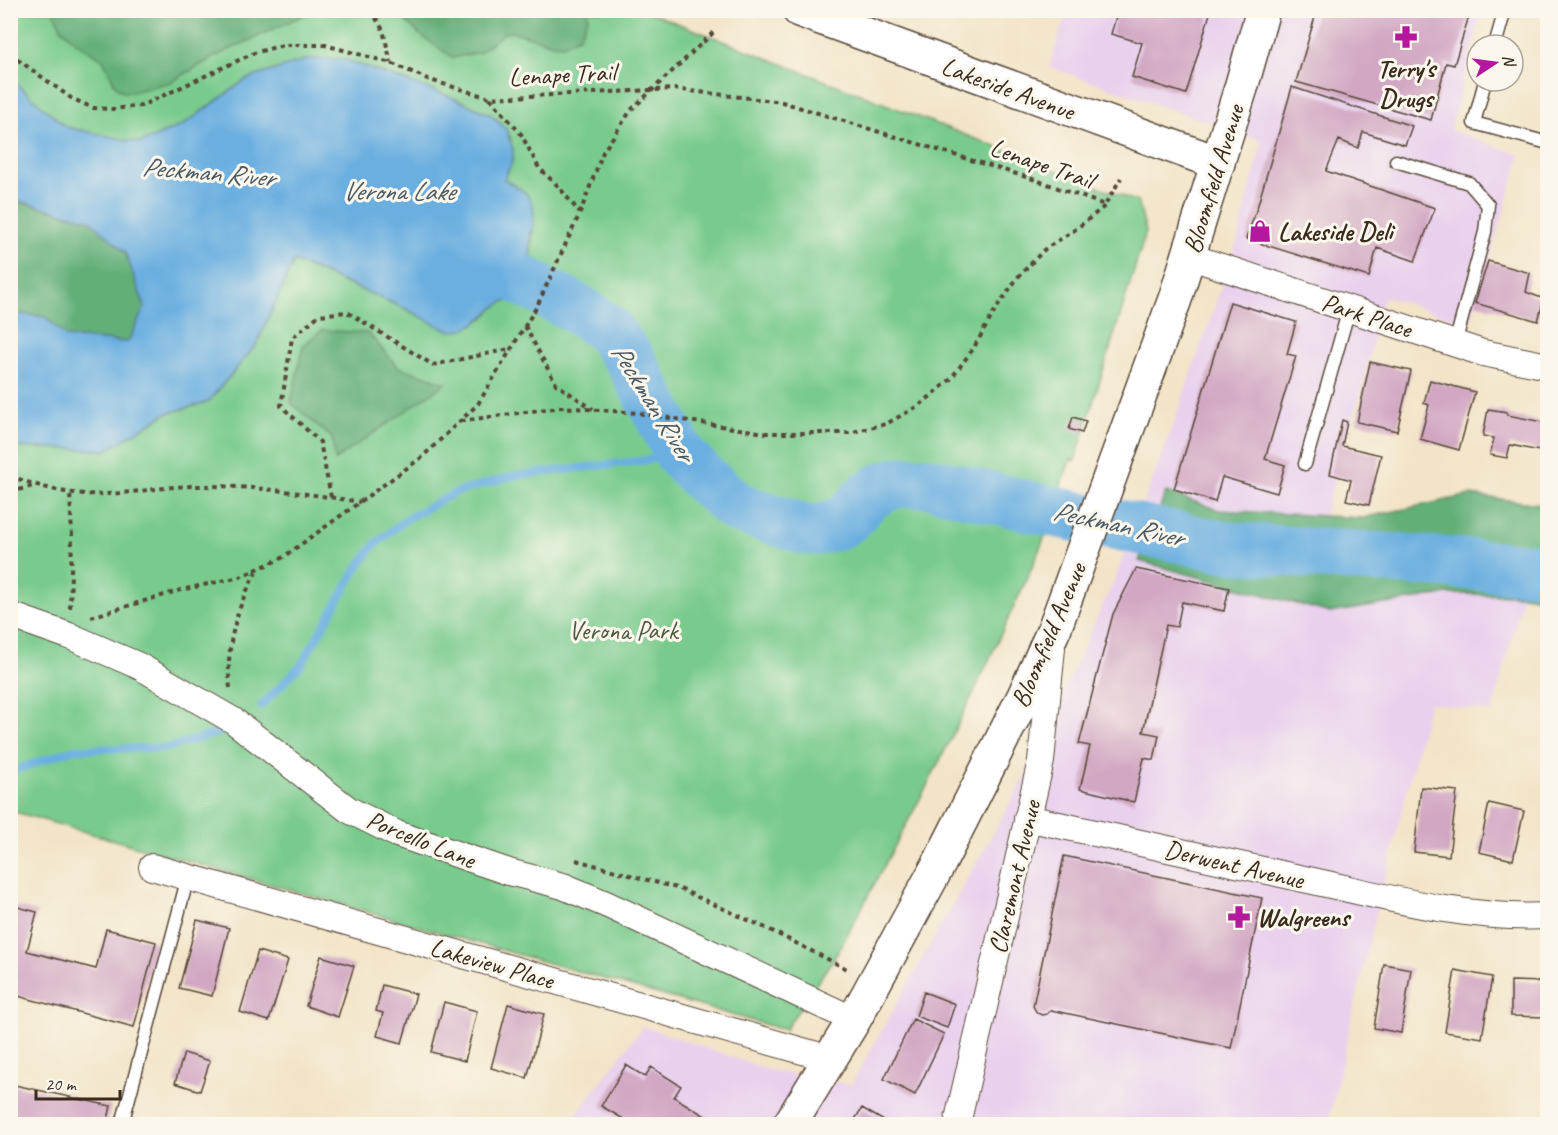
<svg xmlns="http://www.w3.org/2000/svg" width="1558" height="1135" font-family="Caveat,sans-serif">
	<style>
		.built { fill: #e9d1ed }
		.green { fill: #79cb8d; stroke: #5a7a56; stroke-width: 1.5 }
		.forest { fill: #62af78; stroke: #4e6c4b; stroke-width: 1.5 }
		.water { fill: #6aafe0; stroke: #526c7f; stroke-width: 1.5 }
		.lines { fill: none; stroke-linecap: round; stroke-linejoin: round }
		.stream { stroke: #6aafe0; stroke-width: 8 }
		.river { stroke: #6aafe0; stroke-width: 51 }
		.building { fill: #d2a7c3 }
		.lane-casing { stroke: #564637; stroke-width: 15 }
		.street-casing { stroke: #564637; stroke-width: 28 }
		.secondary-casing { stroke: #564637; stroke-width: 36 }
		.primary-casing { stroke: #564637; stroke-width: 36 }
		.path { stroke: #564637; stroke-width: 4; stroke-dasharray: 4.5 4.5; stroke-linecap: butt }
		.lane { stroke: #fff; stroke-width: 12 }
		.street { stroke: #fff; stroke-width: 26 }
		.secondary { stroke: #fff; stroke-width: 33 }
		.primary { stroke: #fff; stroke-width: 33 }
		.labels { text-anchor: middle; stroke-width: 6; stroke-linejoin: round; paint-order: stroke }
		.poi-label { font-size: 26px; font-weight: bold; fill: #3b2a1e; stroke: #fbf7ec; text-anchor: start }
		.street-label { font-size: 26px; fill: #3b2a1e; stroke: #fbf7ec }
		.park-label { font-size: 26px; fill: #4e5a3f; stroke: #fbf7ec }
		.water-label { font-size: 27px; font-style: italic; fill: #4b5962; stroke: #fbf7ec }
	</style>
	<rect width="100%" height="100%" fill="#fbf7ec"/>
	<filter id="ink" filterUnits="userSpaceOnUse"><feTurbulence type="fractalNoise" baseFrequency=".0167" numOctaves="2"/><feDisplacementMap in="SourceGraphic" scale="12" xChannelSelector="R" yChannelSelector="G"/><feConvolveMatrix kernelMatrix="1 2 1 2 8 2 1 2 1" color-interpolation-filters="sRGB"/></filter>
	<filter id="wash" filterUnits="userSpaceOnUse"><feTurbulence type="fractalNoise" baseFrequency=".008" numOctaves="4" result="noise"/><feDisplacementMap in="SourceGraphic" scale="24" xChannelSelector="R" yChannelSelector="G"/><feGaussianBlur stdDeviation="1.35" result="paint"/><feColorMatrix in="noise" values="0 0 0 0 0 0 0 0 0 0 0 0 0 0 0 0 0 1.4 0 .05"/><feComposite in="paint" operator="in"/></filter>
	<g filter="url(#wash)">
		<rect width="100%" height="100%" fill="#f2e4c7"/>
		<!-- built -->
		<path class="built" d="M 1067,11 L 1482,11 L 1450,130 L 1521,155 L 1470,324 L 1384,296 L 1362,386 L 1324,516 L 1219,510 L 1166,492 L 1330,613 L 1448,594 L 1523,595 L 1492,712 L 1429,703 L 1373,926 L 1328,1124 L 1227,1124 L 1210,1121 L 1209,1124 L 569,1124 L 643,1026 L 769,1070 L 851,1085 L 1023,780 L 1116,576 L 1173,425 L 1215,305 L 1239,235 L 1262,141 L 1049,67 Z"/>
		<!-- green -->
		<path class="green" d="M 11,11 L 646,11 L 1138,202 L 1146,232 L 1075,461 L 1071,459 L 1044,529 L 1047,531 L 1031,570 L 973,694 L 929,782 L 838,952 L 785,1030 L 11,811 L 10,447 L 107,450 L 165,414 L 208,402 L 256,345 L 294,261 L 406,309 L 450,331 L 484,318 L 497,304 L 514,298 L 532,258 L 531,248 L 534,220 L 526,193 L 504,179 L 509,170 L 511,138 L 499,121 L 491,115 L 454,98 L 343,59 L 247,79 L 183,125 L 140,143 L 66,128 L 11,79 Z"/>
		<!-- forest -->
		<path class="forest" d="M 53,11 L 312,11 L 214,57 L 171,82 L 132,92 L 123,92 L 115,85 L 103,59 L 78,44 L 62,29 Z
			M 395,11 L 588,10 L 588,17 L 580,36 L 563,45 L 553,44 L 514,32 L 504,33 L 480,52 L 453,58 L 419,34 Z
			M 10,199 L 90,220 L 125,252 L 145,307 L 128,342 L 65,337 L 46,317 L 11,313 Z
			M 322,330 L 368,333 L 398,367 L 446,383 L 335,460 L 332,438 L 291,403 L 303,345 Z
			M 1166,492 L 1219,510 L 1362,518 L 1470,495 L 1547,505 L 1547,599 L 1523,595 L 1448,594 L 1330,613 L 1139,561 Z"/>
		<!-- water -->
		<path class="water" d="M 308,59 L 343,59 L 454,98 L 491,115 L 506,129 L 513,149 L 513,160 L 504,179 C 510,184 518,187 524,192 C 545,210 524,237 532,257 C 533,261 538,265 540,269 L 525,301 C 493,292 486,329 453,331 C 443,331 419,315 408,310 C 370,293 332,277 294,261 L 256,345 L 208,402 L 165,414 L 107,450 L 11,447 L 11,313 L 46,317 L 66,337 L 128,342 L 145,307 L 125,252 L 90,220 L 11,199 L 11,79 L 66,127 L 140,143 L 183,125 L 247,79 Z"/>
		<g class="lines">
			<!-- stream -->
			<path class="stream" d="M 261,706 L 301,665 L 354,573 L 374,545 L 408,518 L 457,492 L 513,476 L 681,456
				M 10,772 L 74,749 L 167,748 L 218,733"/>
			<!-- river -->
			<path class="river" d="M 470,253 L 579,310 L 607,329 L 630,360 L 681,456 L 706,481 L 738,508 L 804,529 L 817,530 L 839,524 L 848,518 L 868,496 L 884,487 L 900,482 L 926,482 L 1040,509 L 1226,547 L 1548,570"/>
		</g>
		<g id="blocks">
			<!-- building -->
			<path class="building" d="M 1118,10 L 1211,10 L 1186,94 L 1132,77 L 1142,43 L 1111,34 Z
				M 1317,10 L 1448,10 L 1469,16 L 1454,65 L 1446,63 L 1431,120 L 1296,82 Z
				M 1292,87 L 1412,126 L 1405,145 L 1363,132 L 1358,148 L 1339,140 L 1326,171 L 1435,208 L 1415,261 L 1377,248 L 1369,277 L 1246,239 L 1257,208 Z
				M 1488,261 L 1530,273 L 1526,292 L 1544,299 L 1538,321 L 1475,303 Z
				M 1230,302 L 1296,322 L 1287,354 L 1296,356 L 1265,459 L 1285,465 L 1277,493 L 1222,477 L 1215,502 L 1174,489 Z
				M 1370,362 L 1411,371 L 1397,431 L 1357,422 Z
				M 1430,380 L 1475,392 L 1459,450 L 1420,439 L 1429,405 L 1424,403 Z
				M 1488,409 L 1507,412 L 1507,415 L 1548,423 L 1548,474 L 1541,473 L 1545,452 L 1510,445 L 1507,458 L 1490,455 L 1494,438 L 1483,436 Z
				M 1073,417 L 1086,421 L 1082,433 L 1069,429 Z
				M 1342,420 L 1347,422 L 1342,446 L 1381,455 L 1369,505 L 1346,500 L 1351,480 L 1330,474 Z
				M 1136,569 L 1229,588 L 1224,611 L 1182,602 L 1177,627 L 1166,625 L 1143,732 L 1159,735 L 1154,760 L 1144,758 L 1134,802 L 1080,789 L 1090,746 L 1079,744 L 1113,614 Z
				M 1421,787 L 1457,791 L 1449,856 L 1414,852 Z
				M 1489,803 L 1524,811 L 1513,860 L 1479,852 Z
				M 1064,856 L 1262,898 L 1231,1048 L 1051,1010 L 1047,1014 L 1042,1015 L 1037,1013 L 1033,1006 Z
				M 10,905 L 37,912 L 27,951 L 96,969 L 106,929 L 156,942 L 134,1027 L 10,994 Z
				M 197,920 L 229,928 L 212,996 L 179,988 Z
				M 258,951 L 288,960 L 269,1021 L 240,1012 Z
				M 321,956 L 354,966 L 338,1017 L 306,1006 Z
				M 1384,964 L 1411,969 L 1401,1033 L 1374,1028 Z
				M 1455,970 L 1492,977 L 1482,1038 L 1445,1032 Z
				M 1511,981 L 1548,982 L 1548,1017 L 1511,1016 Z
				M 382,985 L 416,994 L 402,1043 L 377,1036 L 383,1013 L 376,1011 Z
				M 924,992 L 955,1004 L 947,1028 L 916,1016 Z
				M 444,1002 L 477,1011 L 465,1061 L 431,1052 Z
				M 508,1004 L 544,1014 L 527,1078 L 491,1068 Z
				M 913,1019 L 944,1034 L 915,1095 L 884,1079 Z
				M 184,1053 L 210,1061 L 200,1091 L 175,1083 Z
				M 626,1065 L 645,1077 L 651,1067 L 681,1086 L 674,1097 L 715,1122 L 714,1124 L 632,1124 L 601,1106 Z
				M 10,1084 L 111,1106 L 107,1124 L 10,1124 Z
				M 862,1108 L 889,1124 L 852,1124 Z"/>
		</g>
	</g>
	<g filter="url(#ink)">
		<use href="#blocks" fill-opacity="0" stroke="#564637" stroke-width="1.5"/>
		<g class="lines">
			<!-- lane casing -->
			<g class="lane-casing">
				<path id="lane" d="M 1495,45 L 1505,10
					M 1485,81 L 1474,123 L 1548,143
					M 1396,161 L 1469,183 L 1488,205 L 1485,232 L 1455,344
					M 1305,464 L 1349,309
					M 122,1124 L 188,877"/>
			</g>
			<!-- street casing -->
			<g class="street-casing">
				<path id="street" d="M 1188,256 L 1483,353 L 1548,366
					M 10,615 L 72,637 L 139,666 L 234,721 L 349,810 L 397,834 L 509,872 L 563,886 L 608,905 L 854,1020
					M 1027,818 C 1123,839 1218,860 1313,881 C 1390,898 1468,920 1548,916
					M 152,867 L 831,1059
					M 957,1124 L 1041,761 L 1052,648"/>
			</g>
			<!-- secondary casing -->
			<g class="secondary-casing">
				<path id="secondary" d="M 799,10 L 1218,163"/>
			</g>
			<!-- primary casing -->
			<g class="primary-casing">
				<path id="primary" d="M 790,1124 L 854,1020 L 940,862 L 1024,696 L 1055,627 L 1175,299 L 1241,88 L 1263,10"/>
			</g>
			<!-- path -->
			<path class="path" d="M 371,10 L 383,30 L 391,63
				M 10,54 L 71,98 L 93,108 L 113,109 L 141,106 L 254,53 L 283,45 L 325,45 L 391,63 L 430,80 L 490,98 L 674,89 L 782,102 L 1036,180 L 1105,205 L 1121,178
				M 490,98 L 521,134 L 539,168 L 558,186 L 580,213
				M 525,326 L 556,384 L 593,409
				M 461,421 L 561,407 L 638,413 L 765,433 L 849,433 L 886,424 L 920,405 L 950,380 L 973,349 L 996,309 L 1018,277 L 1045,249 L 1076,229 L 1105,206
				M 10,476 C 35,485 60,493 86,494 C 121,496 156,487 191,486 C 248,485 305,493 360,502
				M 10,492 L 33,486
				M 331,497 L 320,442 L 281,406 L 292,338 L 319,315 L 347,312 L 433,365 L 510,349
				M 70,608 L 72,536 L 70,492
				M 91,617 L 181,590 L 240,577 L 282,558 L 421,458 L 478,404 L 537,306 L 580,213 L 603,152 L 631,110 L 716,30
				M 230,688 C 225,645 237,606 258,569
				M 576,860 L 680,889 L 768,929 L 849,970"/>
			<!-- lane -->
			<use href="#lane" class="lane"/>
			<!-- street -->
			<use href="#street" class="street"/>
			<!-- secondary -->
			<use href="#secondary" class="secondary"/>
			<!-- primary -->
			<use href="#primary" class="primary"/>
		</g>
	</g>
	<!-- icons -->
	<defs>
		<g id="pharmacy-bare" transform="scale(1.8)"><path d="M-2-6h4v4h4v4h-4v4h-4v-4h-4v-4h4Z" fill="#b5179e" stroke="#fbf7ec" stroke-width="2.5" paint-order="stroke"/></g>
		<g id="shop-bare" transform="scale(1.8)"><path d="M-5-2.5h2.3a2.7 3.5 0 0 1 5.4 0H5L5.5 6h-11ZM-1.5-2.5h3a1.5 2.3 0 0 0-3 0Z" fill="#b5179e" stroke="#fbf7ec" stroke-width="2.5" paint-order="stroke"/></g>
	</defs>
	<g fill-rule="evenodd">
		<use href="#pharmacy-bare" x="1406" y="37"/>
		<use href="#shop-bare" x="1260" y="231"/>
		<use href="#pharmacy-bare" x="1239" y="917"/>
	</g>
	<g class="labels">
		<!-- poi labels -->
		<g class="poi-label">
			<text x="1406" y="77" text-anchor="middle">Terry's<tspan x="1406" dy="30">Drugs</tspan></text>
			<text x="1278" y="240">Lakeside Deli</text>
			<text x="1257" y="926">Walgreens</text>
		</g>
		<!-- street labels -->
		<g class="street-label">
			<text transform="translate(562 74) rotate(-3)" y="9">Lenape Trail</text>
			<text transform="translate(1008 88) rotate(20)" y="9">Lakeside Avenue</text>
			<text transform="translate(1042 163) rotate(19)" y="9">Lenape Trail</text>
			<text transform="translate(1213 179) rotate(-73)" y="9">Bloomfield Avenue</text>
			<text transform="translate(1367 315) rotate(18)" y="9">Park Place</text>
			<text transform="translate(1048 635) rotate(-67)" y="9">Bloomfield Avenue</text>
			<text transform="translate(421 839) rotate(22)" y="9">Porcello Lane</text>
			<text transform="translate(1234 864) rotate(13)" y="9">Derwent Avenue</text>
			<text transform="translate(1014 877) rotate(-77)" y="9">Claremont Avenue</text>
			<text transform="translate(492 963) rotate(16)" y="9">Lakeview Place</text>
		</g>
		<!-- park labels -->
		<g class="park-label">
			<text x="623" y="639">Verona Park</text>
		</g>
		<!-- water labels -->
		<g class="water-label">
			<text transform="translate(208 172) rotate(5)" y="9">Peckman River</text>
			<text x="398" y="200">Verona Lake</text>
			<text transform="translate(653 402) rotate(58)" y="9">Peckman River</text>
			<text transform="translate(1118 524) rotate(12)" y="9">Peckman River</text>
		</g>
	</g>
	<!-- margin -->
	<rect width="1558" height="1135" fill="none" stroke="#fbf7ec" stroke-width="36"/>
	<!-- north arrow -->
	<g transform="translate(1495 63) rotate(77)"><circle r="28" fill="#fbf7ec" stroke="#aea59a" stroke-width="1.5"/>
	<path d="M0-4.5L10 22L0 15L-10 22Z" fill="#b5179e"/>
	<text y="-9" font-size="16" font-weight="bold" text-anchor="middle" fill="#3b2a1e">N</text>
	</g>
	<!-- scale -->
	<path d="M36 1090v9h84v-9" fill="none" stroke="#3b2a1e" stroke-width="3"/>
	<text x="45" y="1090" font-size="18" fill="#3b2a1e" stroke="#fbf7ec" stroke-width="4.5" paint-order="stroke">20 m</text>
</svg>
